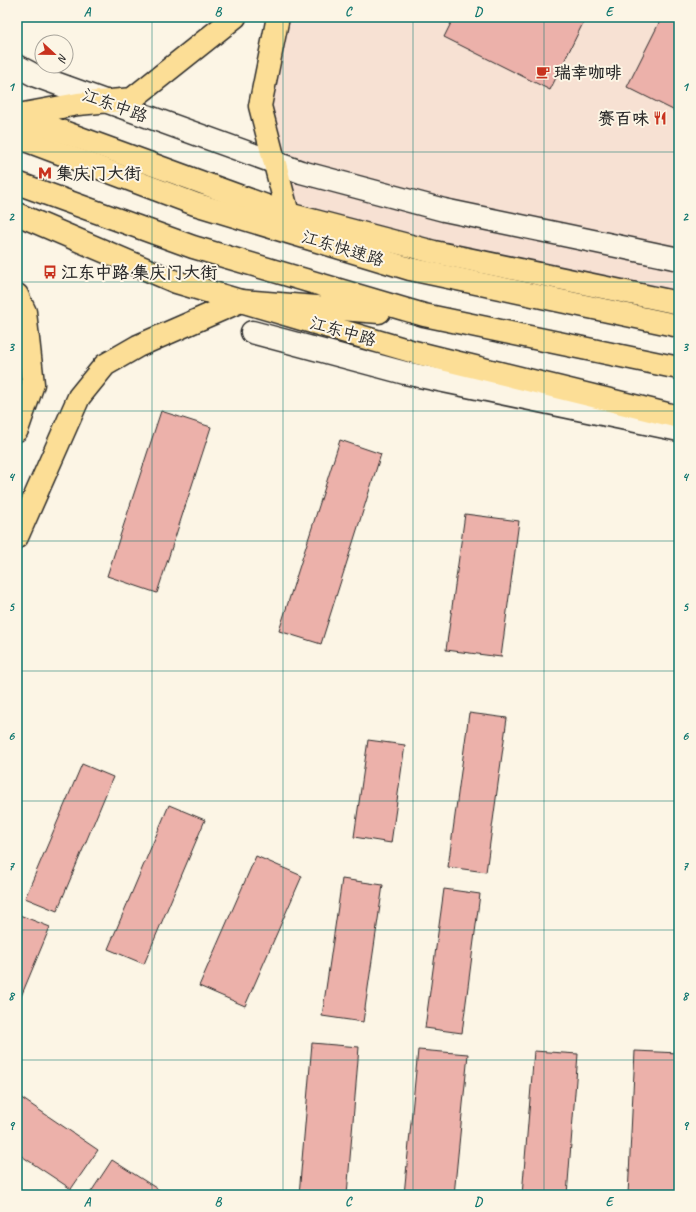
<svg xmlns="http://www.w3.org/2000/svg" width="696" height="1212" font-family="Caveat,'LXGW WenKai TC',sans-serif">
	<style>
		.built { fill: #f7e1d3 }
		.building { fill: #ecb1aa; stroke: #2b2b2b }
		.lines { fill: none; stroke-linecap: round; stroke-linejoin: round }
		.minor-casing { stroke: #2b2b2b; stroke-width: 25 }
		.major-casing { stroke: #2b2b2b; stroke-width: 25 }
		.highway-casing { stroke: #2b2b2b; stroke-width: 25 }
		.minor { stroke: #fcf5e5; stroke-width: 22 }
		.major { stroke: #fcde96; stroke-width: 22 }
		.highway { stroke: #fcde96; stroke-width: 22 }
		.grid { fill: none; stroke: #0f766e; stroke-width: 1; stroke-opacity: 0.55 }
		.labels { text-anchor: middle; stroke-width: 4; stroke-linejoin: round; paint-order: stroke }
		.poi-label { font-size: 17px; font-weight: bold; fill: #2b2b2b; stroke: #fcf5e5; text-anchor: start }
		.street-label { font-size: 17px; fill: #2b2b2b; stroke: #fcf5e5 }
		.neatline { fill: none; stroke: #0f766e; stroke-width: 1.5 }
		.grid-label { font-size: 13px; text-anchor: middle; font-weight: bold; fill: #0f766e }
	</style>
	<rect width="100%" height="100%" fill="#fcf5e5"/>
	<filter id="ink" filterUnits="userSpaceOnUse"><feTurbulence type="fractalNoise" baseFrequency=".025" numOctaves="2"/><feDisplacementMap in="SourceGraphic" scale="8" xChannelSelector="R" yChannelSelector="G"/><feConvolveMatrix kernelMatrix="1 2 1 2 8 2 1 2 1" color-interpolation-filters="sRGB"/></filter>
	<g filter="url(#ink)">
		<!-- built -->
		<path class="built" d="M 278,17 L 679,17 L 679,303 L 288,214 L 260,106 Z"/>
		<!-- building -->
		<path class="building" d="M 454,17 L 586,17 L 550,90 L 444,37 Z
			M 662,17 L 679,17 L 679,113 L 627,87 Z
			M 161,411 L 211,427 L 157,593 L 107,576 Z
			M 340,440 L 381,454 L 321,644 L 279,631 Z
			M 465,514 L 519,521 L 501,657 L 446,650 Z
			M 469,713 L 507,718 L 486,872 L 448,867 Z
			M 368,740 L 405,745 L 391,843 L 354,837 Z
			M 82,764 L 113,777 L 57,911 L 25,898 Z
			M 169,805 L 205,820 L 144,964 L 108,949 Z
			M 256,856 L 302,876 L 245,1006 L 199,986 Z
			M 342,879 L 383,885 L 363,1022 L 322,1016 Z
			M 444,889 L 480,894 L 462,1033 L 425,1028 Z
			M 17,914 L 50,927 L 17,1006 Z
			M 312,1043 L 359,1047 L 347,1195 L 299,1195 Z
			M 418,1050 L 468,1054 L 454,1195 L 404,1195 Z
			M 534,1051 L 578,1054 L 567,1195 L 522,1195 Z
			M 635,1051 L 679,1053 L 679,1195 L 628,1195 Z
			M 17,1095 L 98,1150 L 71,1189 L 17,1153 Z
			M 112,1160 L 167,1195 L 89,1195 Z"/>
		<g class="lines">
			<!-- minor casing -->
			<g class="minor-casing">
				<path id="minor" d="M 17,66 L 36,76 L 301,172 L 444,210 L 679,259
					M 252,332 L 405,373 L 679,430"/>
			</g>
			<!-- major casing -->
			<g class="major-casing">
				<path id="major" d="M 278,17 L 260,106 L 288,214
					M 17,115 L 288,214 L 434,252 L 679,303
					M 18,115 L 78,104 L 132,99 L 235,17
					M 17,214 L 176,282 L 414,352 L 679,417
					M 17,295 L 25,312 L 33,384 L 17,430
					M 17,537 L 79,397 L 105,365 L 138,346 L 241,301"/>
			</g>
			<!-- highway casing -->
			<g class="highway-casing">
				<path id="highway" d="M 17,137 L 195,204 L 410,269 L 679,326
					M 17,183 L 193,247 L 424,315 L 679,368
					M 288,214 L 333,232
					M 241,301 L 379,312"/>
			</g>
			<!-- minor -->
			<use href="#minor" class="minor"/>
			<!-- major -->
			<use href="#major" class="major"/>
			<!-- highway -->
			<use href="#highway" class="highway"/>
		</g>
	</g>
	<!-- grid -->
	<path class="grid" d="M 152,17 L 152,1195M 283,17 L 283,1195M 413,17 L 413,1195M 544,17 L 544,1195M 17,152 L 679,152M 17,282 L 679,282M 17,411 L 679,411M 17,541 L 679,541M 17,671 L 679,671M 17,801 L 679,801M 17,930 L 679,930M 17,1060 L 679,1060"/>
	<!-- icons -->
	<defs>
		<g id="cafe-bare" transform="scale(1.08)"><path d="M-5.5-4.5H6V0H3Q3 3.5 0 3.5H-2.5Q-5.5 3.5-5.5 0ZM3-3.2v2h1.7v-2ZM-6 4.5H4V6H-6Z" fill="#c8321e" stroke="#fcf5e5" stroke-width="2.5" paint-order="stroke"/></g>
		<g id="restaurant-bare" transform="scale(1.08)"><path d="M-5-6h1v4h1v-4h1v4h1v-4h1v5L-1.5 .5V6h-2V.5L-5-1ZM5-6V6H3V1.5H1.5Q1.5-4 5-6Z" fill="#c8321e" stroke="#fcf5e5" stroke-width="2.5" paint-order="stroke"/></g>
		<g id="metro-bare" transform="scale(1.08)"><path d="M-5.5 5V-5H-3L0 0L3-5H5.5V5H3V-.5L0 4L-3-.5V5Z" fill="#c8321e" stroke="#fcf5e5" stroke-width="2.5" paint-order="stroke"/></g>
		<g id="bus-bare" transform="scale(1.08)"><path d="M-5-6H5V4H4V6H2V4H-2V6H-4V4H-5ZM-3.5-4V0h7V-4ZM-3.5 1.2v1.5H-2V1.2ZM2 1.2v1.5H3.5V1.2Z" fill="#c8321e" stroke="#fcf5e5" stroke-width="2.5" paint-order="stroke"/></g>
	</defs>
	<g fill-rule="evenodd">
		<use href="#cafe-bare" x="543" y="72"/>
		<use href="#restaurant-bare" x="660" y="118"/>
		<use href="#metro-bare" x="45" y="173"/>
		<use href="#bus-bare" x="50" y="272"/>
	</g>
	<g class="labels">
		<!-- poi labels -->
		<g class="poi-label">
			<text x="554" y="78">瑞幸咖啡</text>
			<text x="649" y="124" text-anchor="end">赛百味</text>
			<text x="56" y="179">集庆门大街</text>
			<text x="61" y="278">江东中路·集庆门大街</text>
		</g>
		<!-- street labels -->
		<g class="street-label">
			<text transform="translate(115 105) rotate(20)" y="6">江东中路</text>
			<text transform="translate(343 248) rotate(17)" y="6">江东快速路</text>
			<text transform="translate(343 331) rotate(16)" y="6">江东中路</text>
		</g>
	</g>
	<!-- margin -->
	<rect width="696" height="1212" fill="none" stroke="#fcf5e5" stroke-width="44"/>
	<!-- north arrow -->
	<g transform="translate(54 54) rotate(112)"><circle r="19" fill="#fcf5e5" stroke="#a8a49b"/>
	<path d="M0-3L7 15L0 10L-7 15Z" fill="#c8321e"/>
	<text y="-6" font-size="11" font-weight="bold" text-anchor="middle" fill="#2b2b2b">N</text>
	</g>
	<rect x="22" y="22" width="652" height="1168" class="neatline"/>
	<g class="grid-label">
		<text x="87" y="16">A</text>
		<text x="218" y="16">B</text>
		<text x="348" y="16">C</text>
		<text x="478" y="16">D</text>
		<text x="609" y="16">E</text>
		<text x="11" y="91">1</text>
		<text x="685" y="91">1</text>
		<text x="11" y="221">2</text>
		<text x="685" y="221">2</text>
		<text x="11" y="351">3</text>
		<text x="685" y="351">3</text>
		<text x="11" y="481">4</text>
		<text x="685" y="481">4</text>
		<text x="11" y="611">5</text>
		<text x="685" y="611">5</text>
		<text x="11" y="740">6</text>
		<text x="685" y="740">6</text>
		<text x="11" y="870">7</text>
		<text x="685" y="870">7</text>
		<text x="11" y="1000">8</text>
		<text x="685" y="1000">8</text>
		<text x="11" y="1130">9</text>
		<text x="685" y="1130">9</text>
		<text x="87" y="1206">A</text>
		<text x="218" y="1206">B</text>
		<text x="348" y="1206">C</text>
		<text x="478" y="1206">D</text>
		<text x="609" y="1206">E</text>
	</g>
</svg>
